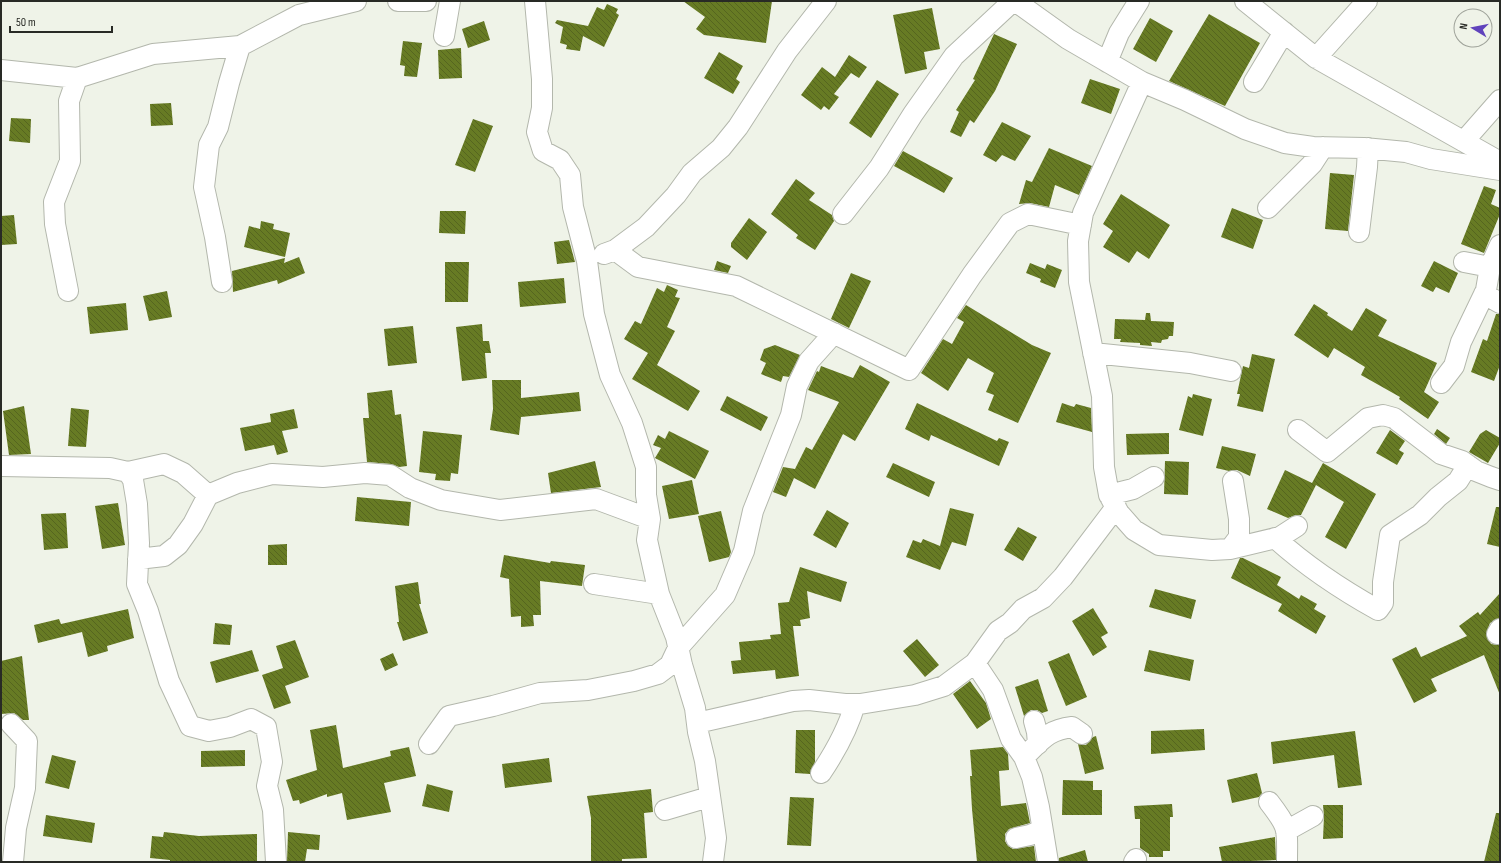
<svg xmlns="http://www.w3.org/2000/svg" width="1501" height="863" font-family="'Sofia Sans Condensed',sans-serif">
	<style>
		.building { fill: url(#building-back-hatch) }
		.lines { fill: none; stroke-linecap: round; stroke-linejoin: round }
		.minor-casing { stroke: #b3b7ac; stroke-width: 22 }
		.minor { stroke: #fff; stroke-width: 20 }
	</style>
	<defs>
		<pattern id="building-back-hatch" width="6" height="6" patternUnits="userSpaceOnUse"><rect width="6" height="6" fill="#677b24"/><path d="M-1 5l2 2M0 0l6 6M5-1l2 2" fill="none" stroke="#55651f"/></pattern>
	</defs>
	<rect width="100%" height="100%" fill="#eff3e8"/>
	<!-- building -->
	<path class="building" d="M 683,1 L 772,1 L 766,43 L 704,35 L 696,29 L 705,17 Z
		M 607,4 L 618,9 L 616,13 L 619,15 L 604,47 L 583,36 L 580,51 L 566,49 L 567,45 L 560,43 L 563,27 L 555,23 L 557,20 L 588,26 L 597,7 L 604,10 Z
		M 932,8 L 940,49 L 924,52 L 927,69 L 905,74 L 893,15 Z
		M 1209,14 L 1260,43 L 1225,106 L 1169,81 Z
		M 1150,18 L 1173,31 L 1156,62 L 1133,49 Z
		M 484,21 L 490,40 L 468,48 L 462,29 Z
		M 994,34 L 1017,44 L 995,91 L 974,123 L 970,120 L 961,137 L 950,132 L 959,112 L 956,110 L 975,80 L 973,79 Z
		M 403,41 L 422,43 L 417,77 L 404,76 L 405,66 L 400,65 Z
		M 461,48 L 462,78 L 439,79 L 438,50 Z
		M 719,52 L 743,66 L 736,79 L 740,82 L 733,94 L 704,78 Z
		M 849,55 L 867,67 L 859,78 L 851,73 L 834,94 L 839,97 L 829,110 L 824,106 L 821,110 L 801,95 L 822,67 L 835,77 Z
		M 1090,79 L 1120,89 L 1111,114 L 1081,103 Z
		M 877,80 L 899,94 L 871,138 L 849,123 Z
		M 171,103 L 173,125 L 151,126 L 150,104 Z
		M 11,118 L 31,119 L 30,143 L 9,141 Z
		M 473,119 L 493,126 L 475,172 L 455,165 Z
		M 1002,122 L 1031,136 L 1015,161 L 1002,155 L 996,162 L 983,155 Z
		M 1049,148 L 1092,166 L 1079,195 L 1055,185 L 1049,207 L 1030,203 L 1019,204 L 1026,180 L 1032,182 Z
		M 903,151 L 953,178 L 944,193 L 894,166 Z
		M 1330,173 L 1354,175 L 1348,231 L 1325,229 Z
		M 796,179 L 815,193 L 809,200 L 832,215 L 834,221 L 815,250 L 796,238 L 798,235 L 771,214 Z
		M 1484,186 L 1496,190 L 1491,204 L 1500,208 L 1500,214 L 1484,253 L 1461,244 Z
		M 1121,194 L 1170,225 L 1149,259 L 1137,251 L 1129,263 L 1103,247 L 1113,231 L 1103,224 Z
		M 1232,208 L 1263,220 L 1253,249 L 1221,237 Z
		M 440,211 L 466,211 L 465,234 L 439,233 Z
		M 14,215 L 17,244 L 1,245 L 1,216 Z
		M 749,218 L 767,232 L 747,260 L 731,247 L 731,243 Z
		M 261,221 L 274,224 L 273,229 L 290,233 L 285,257 L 244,247 L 249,226 L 260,229 Z
		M 569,240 L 575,262 L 557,264 L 554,242 Z
		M 299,257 L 305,273 L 278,284 L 277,280 L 233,292 L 232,271 L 285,258 L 284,263 Z
		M 717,261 L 731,266 L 728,273 L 714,270 Z
		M 1434,261 L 1458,273 L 1449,293 L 1436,287 L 1433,292 L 1421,286 Z
		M 445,262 L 469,262 L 468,302 L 445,302 Z
		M 1030,263 L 1045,269 L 1047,264 L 1062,270 L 1055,288 L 1040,282 L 1041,279 L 1026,273 Z
		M 851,273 L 871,281 L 849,328 L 831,319 Z
		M 564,278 L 566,303 L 520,307 L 518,282 Z
		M 667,285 L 678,290 L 675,297 L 680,298 L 667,327 L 675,331 L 657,365 L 700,391 L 688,411 L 632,379 L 648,353 L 624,339 L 635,321 L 641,324 L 657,288 L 664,292 Z
		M 167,291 L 172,317 L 149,321 L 143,296 Z
		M 126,303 L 128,330 L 90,334 L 87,307 Z
		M 1314,304 L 1328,313 L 1327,315 L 1352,331 L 1366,308 L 1387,320 L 1378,336 L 1437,363 L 1424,392 L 1439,402 L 1428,419 L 1399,399 L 1400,397 L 1361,375 L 1365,367 L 1334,348 L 1328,358 L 1294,335 Z
		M 966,305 L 1032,345 L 1051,353 L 1018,423 L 988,410 L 994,395 L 986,392 L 994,373 L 968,358 L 948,391 L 921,373 L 943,339 L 952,344 L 964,322 L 957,318 Z
		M 1146,313 L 1150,313 L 1151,321 L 1174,322 L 1173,336 L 1169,336 L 1168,339 L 1162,340 L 1161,343 L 1151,342 L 1152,346 L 1140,345 L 1140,343 L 1120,342 L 1121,339 L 1114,339 L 1115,319 L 1145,320 Z
		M 1496,314 L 1500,314 L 1500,365 L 1494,381 L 1471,372 L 1483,339 L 1487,341 Z
		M 482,324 L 483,341 L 489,341 L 491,353 L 485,353 L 487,378 L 462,381 L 456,327 Z
		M 413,326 L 417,363 L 388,366 L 384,329 Z
		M 775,345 L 800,355 L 789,377 L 783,376 L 781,382 L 761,374 L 766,363 L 760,360 L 764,349 Z
		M 1252,354 L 1275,359 L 1263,412 L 1237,406 L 1240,394 L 1237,394 L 1243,366 L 1249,368 Z
		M 860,365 L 890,382 L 855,441 L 843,434 L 815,489 L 794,478 L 786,497 L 773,492 L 783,467 L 795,469 L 806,447 L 812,450 L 839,402 L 808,390 L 817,371 L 819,372 L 821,366 L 853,378 Z
		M 492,380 L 521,380 L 521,398 L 579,392 L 581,411 L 521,417 L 519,435 L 490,430 L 493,409 Z
		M 392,390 L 395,415 L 401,414 L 407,466 L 399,467 L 391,464 L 367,462 L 363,418 L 369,418 L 367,393 Z
		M 1193,394 L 1212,399 L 1203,436 L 1179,430 L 1188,396 L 1192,398 Z
		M 727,396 L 768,417 L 761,431 L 720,410 Z
		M 917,403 L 997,441 L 999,438 L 1009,442 L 999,466 L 931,435 L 929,441 L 905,429 Z
		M 1062,403 L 1074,407 L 1076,404 L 1091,408 L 1092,432 L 1056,422 Z
		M 24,406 L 31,454 L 9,455 L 3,411 Z
		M 71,408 L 89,410 L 86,447 L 68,446 Z
		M 294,409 L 298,428 L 282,431 L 288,452 L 277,455 L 274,445 L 245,451 L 240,428 L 271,422 L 270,414 Z
		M 1437,429 L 1450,438 L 1446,444 L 1434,434 Z
		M 1390,430 L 1405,441 L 1399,450 L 1404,453 L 1397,465 L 1376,453 Z
		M 1486,430 L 1500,438 L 1500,443 L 1488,463 L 1469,452 L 1480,434 Z
		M 423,431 L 462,435 L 458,474 L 451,473 L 450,481 L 435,480 L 436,474 L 419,472 Z
		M 669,431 L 709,451 L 695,479 L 655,458 L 661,448 L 653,445 L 658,435 L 665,439 Z
		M 1169,433 L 1169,454 L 1127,455 L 1126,434 Z
		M 1222,446 L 1256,454 L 1250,476 L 1237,470 L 1229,471 L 1216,468 Z
		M 595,461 L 601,487 L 551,493 L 548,473 Z
		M 1165,461 L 1189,462 L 1188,495 L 1164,494 Z
		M 893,463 L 935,482 L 929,497 L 886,477 Z
		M 1323,463 L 1376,494 L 1346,549 L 1325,537 L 1344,502 L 1316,485 L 1301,515 L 1296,515 L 1288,518 L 1267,509 L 1285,470 L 1312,483 Z
		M 692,480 L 699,514 L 669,519 L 662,486 Z
		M 357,497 L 411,502 L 409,526 L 355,521 Z
		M 118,503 L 125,545 L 102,549 L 95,506 Z
		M 1496,507 L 1500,507 L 1500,547 L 1487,544 Z
		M 950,508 L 974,514 L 966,546 L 952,542 L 940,570 L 906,557 L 913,540 L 921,543 L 923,539 L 940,546 Z
		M 827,510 L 849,523 L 836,548 L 813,535 Z
		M 721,511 L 731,552 L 729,557 L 709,562 L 698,516 Z
		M 66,513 L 68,548 L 44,550 L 41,514 Z
		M 1018,527 L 1037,537 L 1023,561 L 1004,550 Z
		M 287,544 L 287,565 L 268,565 L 268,545 Z
		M 504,555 L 550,563 L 551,561 L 585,565 L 582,586 L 540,581 L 541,615 L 533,615 L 534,626 L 521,627 L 521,616 L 511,617 L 509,579 L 500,577 Z
		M 1240,558 L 1243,558 L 1281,577 L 1277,585 L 1299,599 L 1301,595 L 1317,604 L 1314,609 L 1326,616 L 1316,634 L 1278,611 L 1282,604 L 1231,578 Z
		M 800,567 L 847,582 L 841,602 L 807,591 L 810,618 L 800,620 L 801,626 L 793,626 L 799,676 L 776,679 L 775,670 L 733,674 L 731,661 L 741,660 L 739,642 L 771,639 L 770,635 L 781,634 L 778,603 L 789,602 Z
		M 418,582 L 421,604 L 419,604 L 428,633 L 403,641 L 397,622 L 399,622 L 395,586 Z
		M 1155,589 L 1196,600 L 1191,619 L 1149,607 Z
		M 1500,593 L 1500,618 L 1490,623 L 1486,634 L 1491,644 L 1500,645 L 1500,695 L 1484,655 L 1431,679 L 1437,691 L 1414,703 L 1392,659 L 1416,647 L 1421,657 L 1467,636 L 1459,626 L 1478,612 L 1480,615 Z
		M 1093,608 L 1108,633 L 1101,637 L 1107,647 L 1093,656 L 1072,621 Z
		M 128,609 L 134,638 L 107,646 L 108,651 L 88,657 L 82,632 L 38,643 L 34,625 L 59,619 L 61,624 Z
		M 215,623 L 232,625 L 230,645 L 213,644 Z
		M 917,639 L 939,665 L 925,677 L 903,651 Z
		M 295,640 L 309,677 L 285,686 L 291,703 L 274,709 L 262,675 L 283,668 L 276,646 Z
		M 252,650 L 259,671 L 216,683 L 210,662 Z
		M 1149,650 L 1194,660 L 1190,681 L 1144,671 Z
		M 393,653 L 398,665 L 385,671 L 380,659 Z
		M 1069,653 L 1087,697 L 1066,706 L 1048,662 Z
		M 22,656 L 29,720 L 23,720 L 14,713 L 1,714 L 1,661 Z
		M 1038,679 L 1048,711 L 1042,713 L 1037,710 L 1031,710 L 1024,716 L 1015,687 Z
		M 970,681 L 986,703 L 991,719 L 977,729 L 953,694 Z
		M 336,725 L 343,768 L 391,756 L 390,751 L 409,747 L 416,776 L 384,783 L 391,812 L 347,820 L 342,793 L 327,797 L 327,794 L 300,804 L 299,800 L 293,801 L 286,780 L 317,770 L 310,730 Z
		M 1204,729 L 1205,750 L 1151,754 L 1151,731 Z
		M 796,730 L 815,730 L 815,762 L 810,774 L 795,773 Z
		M 1355,731 L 1362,785 L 1338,788 L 1334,755 L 1273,764 L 1271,742 Z
		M 1096,736 L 1104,769 L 1085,774 L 1078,744 L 1086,745 L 1093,737 Z
		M 1003,747 L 1008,754 L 1009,770 L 999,771 L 1001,806 L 1026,803 L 1030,823 L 1009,829 L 1005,834 L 1005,841 L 1008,846 L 1013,849 L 1034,846 L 1036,862 L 977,862 L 972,809 L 970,776 L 972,776 L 970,750 Z
		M 245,750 L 245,766 L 201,767 L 201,751 Z
		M 52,755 L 76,761 L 69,789 L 45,783 Z
		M 549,758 L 552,782 L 505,788 L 502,764 Z
		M 1257,773 L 1262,793 L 1259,797 L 1232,803 L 1227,780 Z
		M 1063,780 L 1093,781 L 1093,790 L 1102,790 L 1102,815 L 1062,815 Z
		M 427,784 L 453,791 L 449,812 L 422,806 Z
		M 651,789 L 653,812 L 644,813 L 647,858 L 622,859 L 622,862 L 591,862 L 591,818 L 587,796 Z
		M 790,797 L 814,798 L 811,846 L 787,845 Z
		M 1172,804 L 1173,817 L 1170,817 L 1170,851 L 1163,851 L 1163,857 L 1149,857 L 1149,854 L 1140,848 L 1140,819 L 1135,819 L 1134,806 Z
		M 1323,805 L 1343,805 L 1343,838 L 1323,839 L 1324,816 Z
		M 1496,813 L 1500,813 L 1500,862 L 1484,862 Z
		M 46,815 L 95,823 L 92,843 L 43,836 Z
		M 164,832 L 199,836 L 257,834 L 257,862 L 170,862 L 170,860 L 150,858 L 152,836 L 163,837 Z
		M 288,832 L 320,835 L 319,850 L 307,849 L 305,862 L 287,862 Z
		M 1275,837 L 1276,860 L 1222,862 L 1219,847 Z
		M 1085,850 L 1088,862 L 1059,862 L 1059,858 Z"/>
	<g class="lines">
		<!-- minor casing -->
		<g class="minor-casing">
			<path id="minor" d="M 398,1 L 426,1
				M 535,1 L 542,79 L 542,108 L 537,132 L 543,151 L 560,160 L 570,175 L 573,207 L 587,261 L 594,314 L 610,375 L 632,423 L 646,467 L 646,495 L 650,519 L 647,540 L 659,594 L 676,637 L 682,665 L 695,708 L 698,732 L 705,761 L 716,838 L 713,862
				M 1015,1 L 1068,39 L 1142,82 L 1185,100 L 1245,129 L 1285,143 L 1313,147 L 1364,148 L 1406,152 L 1431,159 L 1500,170
				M 1245,1 L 1316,58 L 1500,162
				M 444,36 L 450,1
				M 1316,58 L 1367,1
				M 1107,62 L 1119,33 L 1139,1
				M 1,70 L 77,78 L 153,54 L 240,46 L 299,15 L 356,1
				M 1142,82 L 1083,213 L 1078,241 L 1079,282 L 1102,396 L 1104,467 L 1109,495 L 1119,513 L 1134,530 L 1159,545 L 1212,550 L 1230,549 L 1239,537 L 1239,519 L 1233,481
				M 1254,82 L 1284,32
				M 1464,141 L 1500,100
				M 1268,208 L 1312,164 L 1323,147
				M 843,214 L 879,168 L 913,114 L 954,56 L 1013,1
				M 1359,232 L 1367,167 L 1368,148
				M 615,250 L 638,267 L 736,286 L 909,370 L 972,275 L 1010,223 L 1028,214 L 1081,225
				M 604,254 L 615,250 L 646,227 L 676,195 L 692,173 L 721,148 L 738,127 L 787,51 L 826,1
				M 1464,262 L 1490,267
				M 222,282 L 215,237 L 204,187 L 209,145 L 218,127 L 229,83 L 240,46
				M 68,291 L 55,224 L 54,202 L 70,161 L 69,101 L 77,78
				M 1484,294 L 1500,303
				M 1093,353 L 1190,363 L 1231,371
				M 1441,383 L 1454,366 L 1461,342 L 1486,290 L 1490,267 L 1500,245
				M 1298,430 L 1327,452 L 1368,418 L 1383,415 L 1394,418 L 1441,454 L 1462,461 L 1476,471 L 1491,477 L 1500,480
				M 1,466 L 110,468 L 128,472 L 133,480 L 137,504 L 139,543 L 137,584 L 148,611 L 169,681 L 190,726 L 209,731 L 230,727 L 251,719 L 266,727 L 272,762 L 267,786 L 273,810 L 276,862
				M 128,472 L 164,464 L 183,473 L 208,495
				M 1109,495 L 1133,489 L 1154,477
				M 1275,538 C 1306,566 1342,590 1378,610 L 1383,603 L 1383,582 L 1390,535 L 1420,515 L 1438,497 L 1458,481 L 1468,465
				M 1230,549 L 1280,537 L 1297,526
				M 138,559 L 164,556 L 178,545 L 193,524 L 208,495 L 237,483 L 272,474 L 323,477 L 365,473 L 390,475 L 410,488 L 441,500 L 500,510 L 596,499 L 650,519
				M 594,584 L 659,594
				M 1497,634 L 1500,629
				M 975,663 L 993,690 L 1011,739 L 1024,757 L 1032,777 L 1039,807 L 1048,862
				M 1034,721 L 1037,732 L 1038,744
				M 697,723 L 793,701 L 809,700 L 845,704 L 860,704 L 915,695 L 944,686 L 975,663 L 998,631 L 1010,623 L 1023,609 L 1043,598 L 1063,577 L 1116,507
				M 11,724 L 27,741 L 25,788 L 16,828 L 13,862
				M 429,744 L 449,716 L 493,706 L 540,693 L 588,690 L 634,681 L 658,674 L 670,665 L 678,648 L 725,595 L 744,551 L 753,511 L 791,415 L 797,386 L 809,361 L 834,333
				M 1024,757 C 1041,741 1047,730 1072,727 L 1082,734
				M 821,773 C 835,752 848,729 855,704
				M 1269,802 C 1290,829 1287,829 1287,862
				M 665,810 L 709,797
				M 1286,831 L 1313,816
				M 1016,838 L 1030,835 L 1042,830
				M 1134,862 L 1136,859"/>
		</g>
		<!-- minor -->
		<use href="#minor" class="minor"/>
	</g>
	<!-- border -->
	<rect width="1501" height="863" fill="none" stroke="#282a25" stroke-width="4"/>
	<!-- north arrow -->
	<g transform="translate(1473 28) rotate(280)"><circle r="19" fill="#eff3e8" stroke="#9fa39a"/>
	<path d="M0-3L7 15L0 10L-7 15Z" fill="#6043bc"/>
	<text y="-6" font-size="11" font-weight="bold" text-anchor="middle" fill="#282a25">N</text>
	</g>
	<!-- scale -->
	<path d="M10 26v6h102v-6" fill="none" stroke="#282a25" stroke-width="2"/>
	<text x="16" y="26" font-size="12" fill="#282a25" stroke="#eff3e8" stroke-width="3" paint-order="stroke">50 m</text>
</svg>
